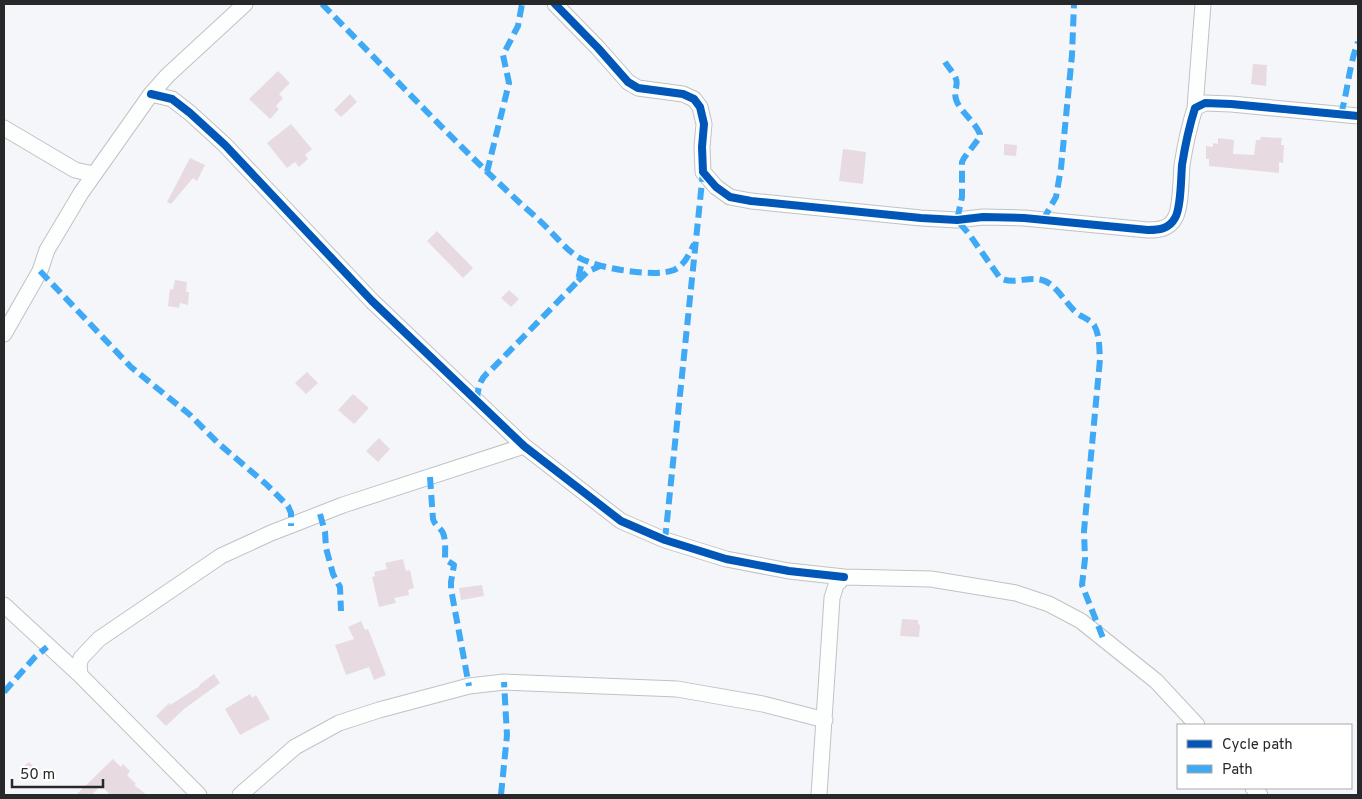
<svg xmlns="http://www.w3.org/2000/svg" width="1362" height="799" font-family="Overpass,sans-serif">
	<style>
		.building { fill: #e7dbe1 }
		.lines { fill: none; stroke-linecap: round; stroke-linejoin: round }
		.minor-casing { stroke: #c0c2c4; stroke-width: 17 }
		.minor { stroke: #fdfefe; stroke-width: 15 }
		.quiet { stroke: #3fa9f5; stroke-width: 6; stroke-dasharray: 12 6; stroke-linecap: butt }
		.cycleway-casing { stroke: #fff; stroke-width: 11 }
		.cycleway { stroke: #0057b8; stroke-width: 8 }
	</style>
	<rect width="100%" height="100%" fill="#f4f6f9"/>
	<!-- building -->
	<path class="building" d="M 1253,64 L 1267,65 L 1266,86 L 1251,84 Z
		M 278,71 L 290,83 L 279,94 L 283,98 L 276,106 L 279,109 L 270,119 L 249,99 Z
		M 350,94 L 357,102 L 341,117 L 334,110 Z
		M 291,124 L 312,149 L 305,155 L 308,159 L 299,167 L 295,162 L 287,168 L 267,143 Z
		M 1261,137 L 1282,138 L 1281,145 L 1284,145 L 1283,163 L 1279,162 L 1279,173 L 1209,166 L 1209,159 L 1206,159 L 1206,146 L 1213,147 L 1213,143 L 1218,144 L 1218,138 L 1234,140 L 1233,154 L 1254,155 L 1256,140 L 1260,140 Z
		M 1004,144 L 1017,145 L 1016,156 L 1004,155 Z
		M 843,149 L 866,152 L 863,184 L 839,181 Z
		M 190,158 L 205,165 L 197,181 L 193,178 L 171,204 L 167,202 Z
		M 437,231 L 473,268 L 463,278 L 427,241 Z
		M 175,280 L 187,282 L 186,292 L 189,292 L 188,305 L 180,303 L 179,308 L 168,306 L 170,289 L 173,290 Z
		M 509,290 L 519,299 L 511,307 L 501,298 Z
		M 307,372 L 318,383 L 306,394 L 295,383 Z
		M 353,394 L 369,408 L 354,424 L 338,410 Z
		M 379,438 L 390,449 L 378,462 L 366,451 Z
		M 403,559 L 406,571 L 410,570 L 414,588 L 408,590 L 409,595 L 394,598 L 396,603 L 379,607 L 372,577 L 375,576 L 374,572 L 387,569 L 385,563 Z
		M 482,585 L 484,596 L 461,600 L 459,588 Z
		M 902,619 L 918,620 L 918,624 L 920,625 L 919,637 L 900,636 Z
		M 361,621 L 365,630 L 368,629 L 386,675 L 374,680 L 369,667 L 346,675 L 335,645 L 354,639 L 348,627 Z
		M 214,674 L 220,683 L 184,709 L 166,726 L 156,716 L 169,703 L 170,705 L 200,686 L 199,685 Z
		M 250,694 L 252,698 L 256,695 L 270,719 L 240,735 L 225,709 Z
		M 113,759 L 121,767 L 123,764 L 130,771 L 127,775 L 136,784 L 134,785 L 147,795 L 110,795 L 101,785 L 92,795 L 76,795 Z
		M 29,762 L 41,774 L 33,782 L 21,769 Z"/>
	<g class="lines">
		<!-- minor casing -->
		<g class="minor-casing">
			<path id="minor" d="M 555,4 L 598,48 L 628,82 L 638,88 L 683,94 L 694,99 L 700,107 L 704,124 L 702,147 L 703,172 L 716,187 L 730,197 L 751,201 L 921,218 L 957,220 L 983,217 L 1024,218 L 1148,230 C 1159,230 1169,229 1175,218 C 1181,208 1181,178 1182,165 C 1185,146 1189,127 1195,108 L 1205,103 L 1231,104 L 1358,116
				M 151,94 L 172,99 L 190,113 L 225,145 L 372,301 L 524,446 L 621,521 L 665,540 L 726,559 L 789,571 L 844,577
				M 1195,108 L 1203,4
				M 4,128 L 75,170 L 93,174
				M 4,334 L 40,271 L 47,250 L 81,193 L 151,94 L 168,75 L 245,4
				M 4,605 L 80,675 L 199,795
				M 80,675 L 79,665 L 81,658 L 99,639 L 221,556 L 271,533 L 343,505 L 524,446
				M 1253,788 L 1260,795
				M 240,795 L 295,747 L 339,723 L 379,710 L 469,686 L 504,682 L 677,689 L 763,704 L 825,720
				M 819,795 L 832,598 L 836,585 L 844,577 L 931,579 L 1016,593 L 1049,604 L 1081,621 L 1156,681 L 1197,725"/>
		</g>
		<!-- minor -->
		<use href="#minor" class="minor"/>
		<!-- quiet -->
		<path class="quiet" d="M 322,4 C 387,70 451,139 520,203 C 530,212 541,221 550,231 C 559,240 567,250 578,257 C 595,268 655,278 674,270 C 685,265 689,254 694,244
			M 945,62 C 948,67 954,73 956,79 C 959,86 952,91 957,102 C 963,114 975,122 980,134 L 980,137 L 964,158 L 962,162 L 962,197 L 957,220 L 969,234 L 1000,278 C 1014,285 1027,276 1042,280 C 1057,284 1066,305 1078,314 C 1084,318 1090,320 1094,325 C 1100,335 1099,348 1100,359 L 1084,531 L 1085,559 L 1082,585 L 1103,638
			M 1341,114 C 1348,90 1349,65 1358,42
			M 487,172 L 509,83 L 503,55 L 518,26 L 522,4
			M 1043,220 L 1056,197 L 1061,168 L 1072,55 L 1074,4
			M 40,271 L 131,367 L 189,414 L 218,443 L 266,484 L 288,506 L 291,513 L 291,526
			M 578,281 L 587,272 L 602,265
			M 477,400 C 478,386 480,378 492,369 L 578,281 L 581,266 L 580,258
			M 430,477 L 433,519 C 435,526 440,527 443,533 C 446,540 445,551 445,559 L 454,565 L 451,582 L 451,589 L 469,686
			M 320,514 L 325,532 L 326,548 L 333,574 L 340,587 L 341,611
			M 665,540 L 703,172
			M 4,692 L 35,657 L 47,647
			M 501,795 L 507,735 L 504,682"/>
		<!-- cycleway casing -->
		<g class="cycleway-casing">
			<path id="cycleway" d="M 555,4 L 598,48 L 628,82 L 638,88 L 683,94 L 694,99 L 700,107 L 704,124 L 702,147 L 703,172 L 716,187 L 730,197 L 751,201 L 921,218 L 957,220 L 983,217 L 1024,218 L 1148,230 C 1159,230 1169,229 1175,218 C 1181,208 1181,178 1182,165 C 1185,146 1189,127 1195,108 L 1205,103 L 1231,104 L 1358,116
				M 151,94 L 172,99 L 190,113 L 225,145 L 372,301 L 524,446 L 621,521 L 665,540 L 726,559 L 789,571 L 844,577"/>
		</g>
		<!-- cycleway -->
		<use href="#cycleway" class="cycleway"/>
	</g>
	<!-- border -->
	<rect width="1362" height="799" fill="none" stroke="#272829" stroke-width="10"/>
	<!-- legend -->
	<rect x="1177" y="724" width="175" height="65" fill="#ffffff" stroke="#a9a9a9"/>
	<rect x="1187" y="740" width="25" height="8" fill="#0057b8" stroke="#a9a9a9"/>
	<text x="1222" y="749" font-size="15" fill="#272829">Cycle path</text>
	<rect x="1187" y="765" width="25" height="8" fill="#3fa9f5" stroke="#a9a9a9"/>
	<text x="1222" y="774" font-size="15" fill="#272829">Path</text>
	<!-- scale -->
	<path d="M12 779v8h91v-8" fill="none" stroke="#272829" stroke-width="2.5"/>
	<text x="20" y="779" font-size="15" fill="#272829" stroke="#ffffff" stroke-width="4" paint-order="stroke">50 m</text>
</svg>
